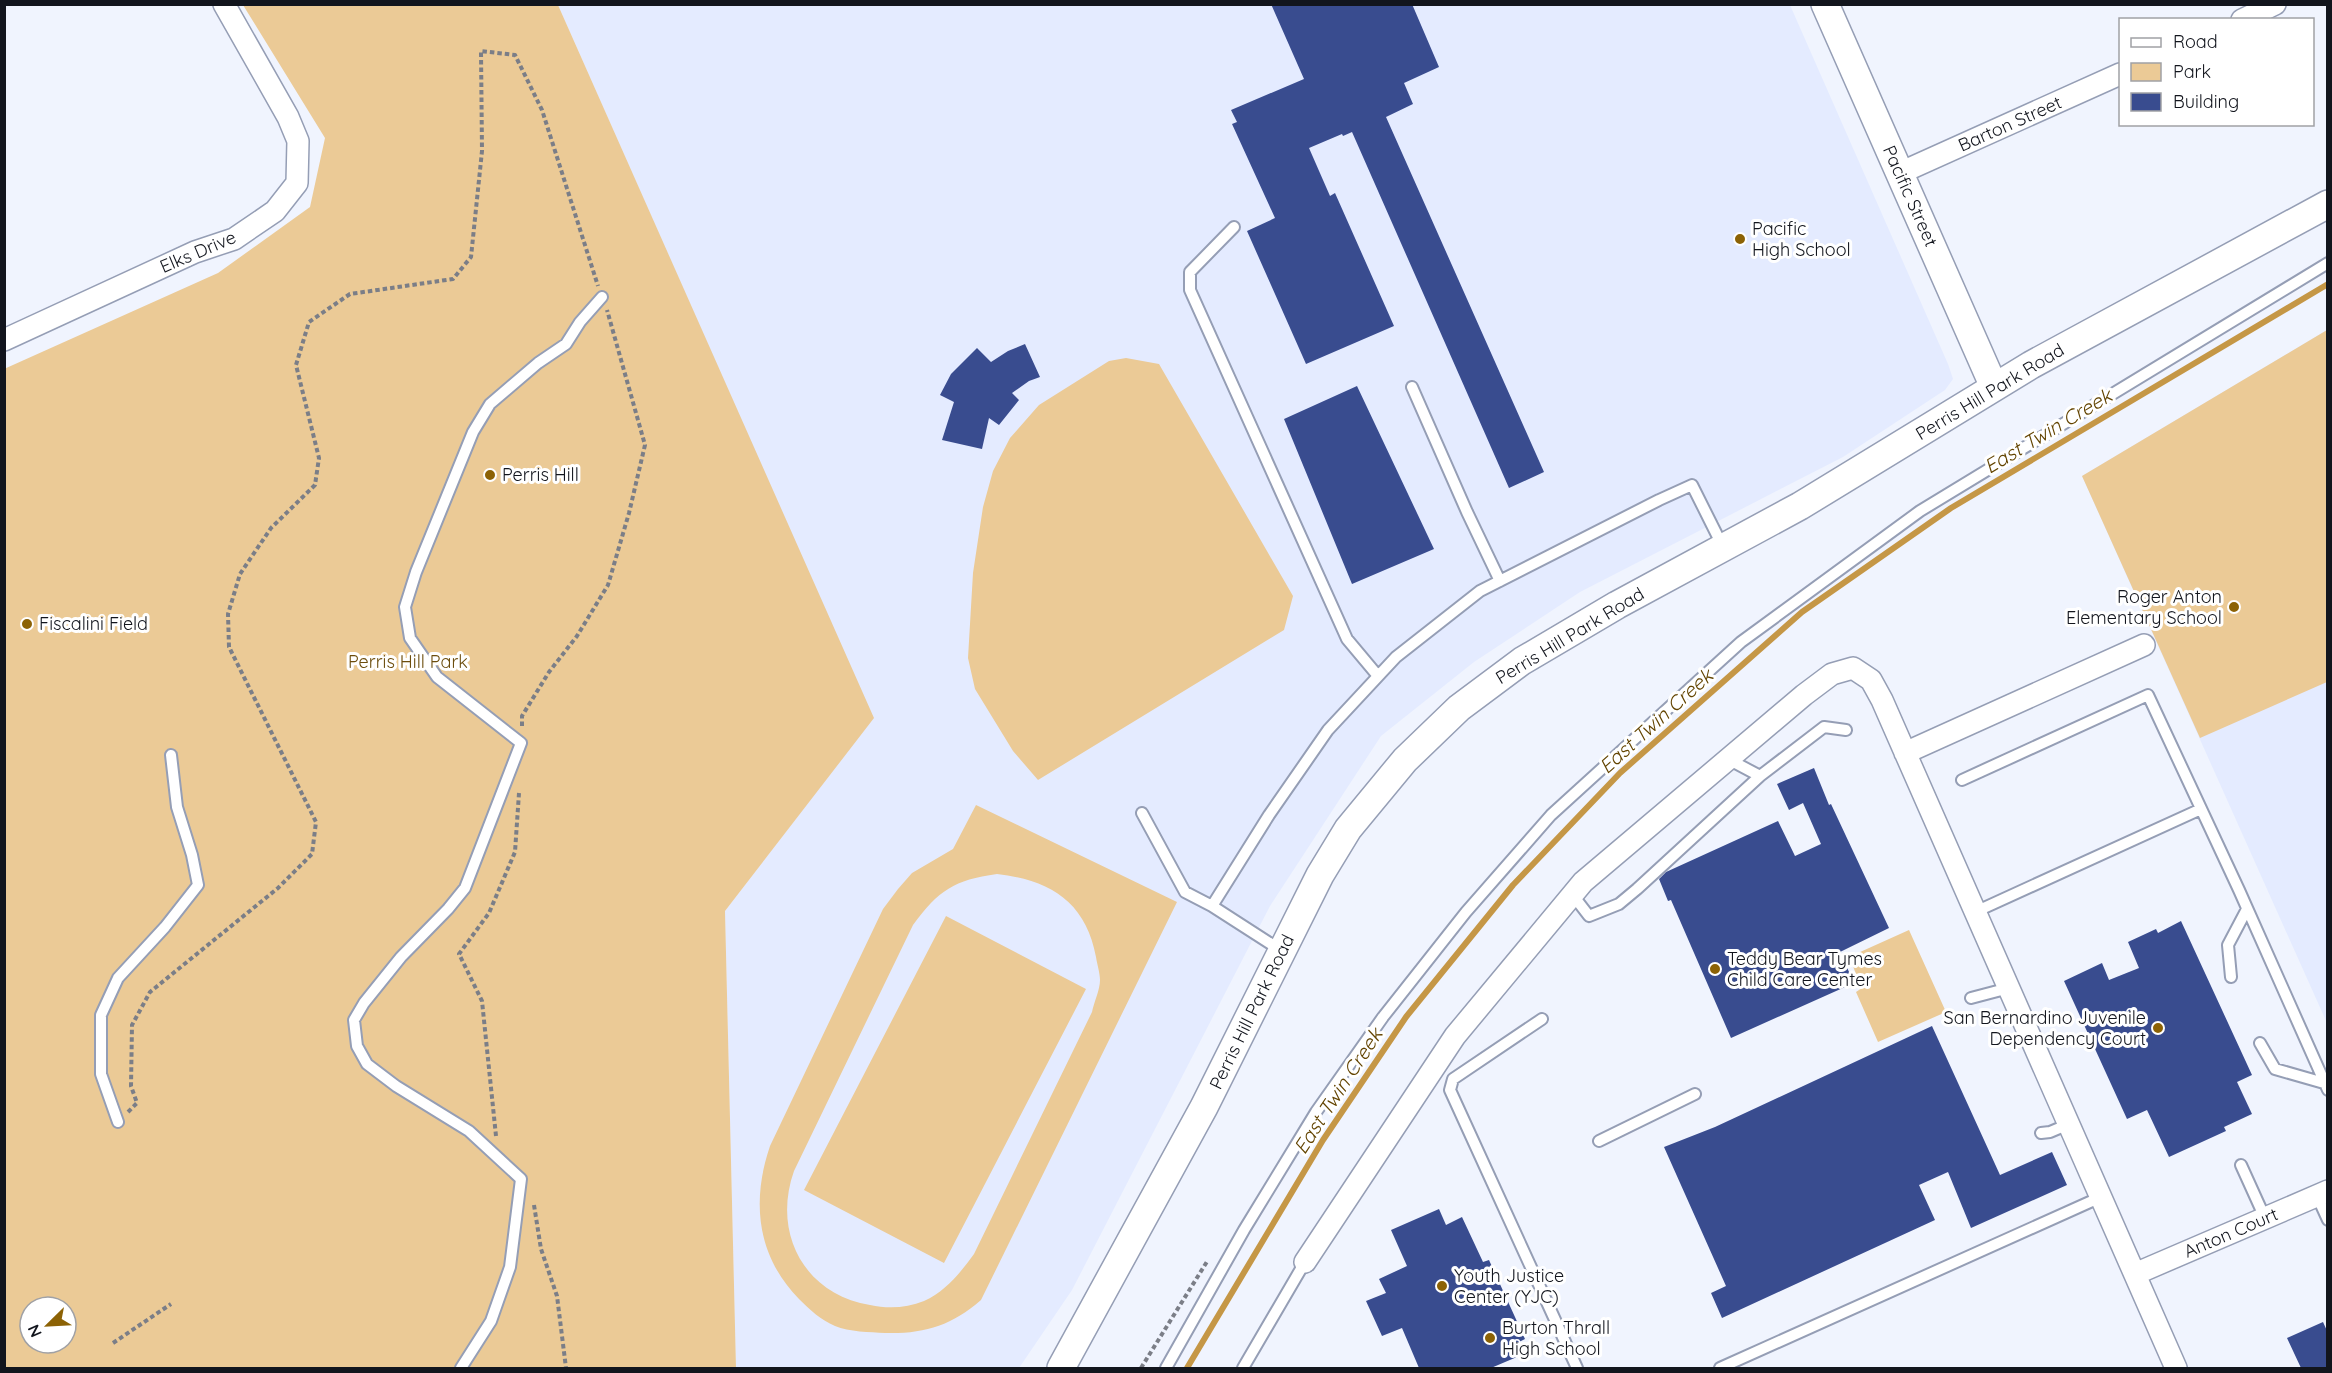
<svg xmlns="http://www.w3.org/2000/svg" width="2332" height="1373" font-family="Quicksand,sans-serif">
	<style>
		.built { fill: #e4ebff }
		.green { fill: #ebca96; fill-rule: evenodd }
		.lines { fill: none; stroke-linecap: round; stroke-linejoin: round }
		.stream { stroke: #c59746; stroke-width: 6 }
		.building { fill: #394c8f }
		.service-casing { stroke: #959eb5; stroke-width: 14 }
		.minor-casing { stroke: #959eb5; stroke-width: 24 }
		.tertiary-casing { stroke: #959eb5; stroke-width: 30 }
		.path { stroke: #7b7e87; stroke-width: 4; stroke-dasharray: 4.5 3; stroke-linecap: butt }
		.service { stroke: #fff; stroke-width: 10 }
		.minor { stroke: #fff; stroke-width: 21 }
		.tertiary { stroke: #fff; stroke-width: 27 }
		.poi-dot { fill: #8c6205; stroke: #fff; stroke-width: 2 }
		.labels { text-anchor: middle; stroke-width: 6; stroke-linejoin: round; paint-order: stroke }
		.street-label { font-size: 18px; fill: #12151d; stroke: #fff }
		.poi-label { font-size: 18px; fill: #12151d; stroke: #fff; text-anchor: start }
		.park-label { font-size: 18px; fill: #6c4d0d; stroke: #fff }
		.water-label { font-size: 20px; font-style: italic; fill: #634400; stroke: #fff }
	</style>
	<rect width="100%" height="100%" fill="#f0f4fe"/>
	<!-- built -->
	<path class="built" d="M 558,5 L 1790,5 L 1948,364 L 1953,379 L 1945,390 L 1843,457 L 1580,592 L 1474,662 L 1381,736 L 1270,906 L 1072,1290 L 1019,1368 L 736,1368 L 725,911 L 873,718 Z
		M 2327,330 L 2327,1023 L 2082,476 Z"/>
	<!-- green -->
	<path class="green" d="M 243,5 L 558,5 L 874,718 L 725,911 L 736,1368 L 5,1368 L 4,369 L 218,273 L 310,207 L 325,138 ZM 30,1307 L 66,1307 L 66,1343 L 30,1343 Z
		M 2327,330 L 2327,682 L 2200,738 L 2082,476 Z
		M 1126,358 L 1159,364 L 1293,596 L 1284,630 L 1038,780 L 1013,751 L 975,689 L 968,658 L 973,573 L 983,507 L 993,471 L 1010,438 L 1039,405 L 1109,361 Z
		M 976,805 L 1177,902 L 981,1300 C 951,1326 924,1334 885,1333 C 870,1332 849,1332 835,1326 C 821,1320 810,1310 799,1299 C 757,1256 751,1202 770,1146 L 883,909 L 898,889 L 912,873 L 953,849 ZM 997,874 C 1050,880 1086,902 1096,957 C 1097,964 1100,973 1100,980 C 1100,990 1094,1002 1092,1012 L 974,1254 C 960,1273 946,1291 924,1301 C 907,1308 888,1309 870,1305 C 804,1294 772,1233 794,1171 L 913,925 C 939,890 954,880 997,874 Z
		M 946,916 L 1086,989 L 944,1263 L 804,1190 Z
		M 1909,930 L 1946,1012 L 1878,1042 L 1856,992 L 1862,988 L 1849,957 Z"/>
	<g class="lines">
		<!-- stream -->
		<path class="stream" d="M 1187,1368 L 1323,1140 L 1406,1017 L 1513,885 L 1620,773 L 1802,612 L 1951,508 L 2328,284"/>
	</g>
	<!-- building -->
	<path class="building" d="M 1271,4 L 1412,4 L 1439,67 L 1404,83 L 1413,104 L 1386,117 L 1544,472 L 1509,488 L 1352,132 L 1343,136 L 1342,134 L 1309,148 L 1330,196 L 1335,193 L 1394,326 L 1306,364 L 1247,231 L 1275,218 L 1232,124 L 1237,122 L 1231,110 L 1304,79 Z
		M 1025,344 L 1040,377 L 1029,381 L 1012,393 L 1019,400 L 999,425 L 989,418 L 982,449 L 942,440 L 954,402 L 940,395 L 951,374 L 977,348 L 991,362 L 1008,351 Z
		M 1357,386 L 1434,549 L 1352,584 L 1284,419 Z
		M 1814,768 L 1829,805 L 1831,804 L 1889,928 L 1840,952 L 1854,983 L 1731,1038 L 1671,900 L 1668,901 L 1659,879 L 1666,872 L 1778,821 L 1795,856 L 1821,844 L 1803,803 L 1789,810 L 1777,784 Z
		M 2181,921 L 2252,1075 L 2237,1082 L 2252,1114 L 2224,1127 L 2226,1131 L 2169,1157 L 2147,1110 L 2127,1119 L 2064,981 L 2102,963 L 2109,980 L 2139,968 L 2128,942 L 2156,929 L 2158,933 Z
		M 1932,1026 L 2000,1175 L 2052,1152 L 2067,1185 L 1971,1228 L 1948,1172 L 1919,1185 L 1935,1220 L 1722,1318 L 1711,1293 L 1726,1286 L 1664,1147 L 1715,1127 Z
		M 1439,1209 L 1446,1225 L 1462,1217 L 1483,1262 L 1489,1260 L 1525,1339 L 1519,1342 L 1524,1354 L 1491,1368 L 1419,1368 L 1402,1328 L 1382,1336 L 1366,1301 L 1386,1293 L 1379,1279 L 1407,1266 L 1391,1230 Z
		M 2323,1322 L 2328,1333 L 2328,1368 L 2301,1368 L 2287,1338 Z"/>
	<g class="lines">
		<!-- service casing -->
		<g class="service-casing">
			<path id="service" d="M 1234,227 L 1190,272 L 1190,290 L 1347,639 L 1378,676
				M 1412,387 L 1467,512 L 1500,581
				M 1728,759 L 1760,776
				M 1962,780 L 2148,695 L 2239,890 L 2328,1090
				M 1142,813 L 1185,892 L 1212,906 L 1282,951
				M 1572,894 L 1589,916 L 1619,904 L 1637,889 L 1760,776 L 1824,727 L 1846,730
				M 1212,906 L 1269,815 L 1328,730 L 1396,657 L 1480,591 L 1659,500 L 1692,485 L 1723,547
				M 1975,912 L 2201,809
				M 2231,977 L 2228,945 L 2247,909
				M 1971,998 L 2009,988
				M 1542,1019 L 1453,1079 L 1450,1090 L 1577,1368
				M 2260,1043 L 2275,1069 L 2324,1083
				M 118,1122 L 101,1074 L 101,1015 L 118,978 L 165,927 L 198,885 L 192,855 L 177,807 L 171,755
				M 2041,1133 L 2050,1132 L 2069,1124
				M 1599,1141 L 1695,1094
				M 2241,1165 L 2265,1218
				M 2317,1196 L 2328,1220
				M 461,1368 L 491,1321 L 510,1267 L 521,1179 L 469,1131 L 396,1086 L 367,1064 L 357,1046 L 354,1020 L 364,1003 L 401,957 L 448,909 L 465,888 L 521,743 L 437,677 L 410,638 L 405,607 L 416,572 L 473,432 L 490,404 L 538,363 L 566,344 L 580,322 L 602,297
				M 1166,1368 L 1244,1230 L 1316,1112 L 1383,1017 L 1466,912 L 1551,815 L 1741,642 L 1920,511 L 2328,263
				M 1243,1368 L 1305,1262
				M 1720,1368 L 2101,1197"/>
		</g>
		<!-- minor casing -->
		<g class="minor-casing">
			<path id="minor" d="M 2242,20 L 2275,4
				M 1900,173 L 2120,74
				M 4,340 L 195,252 L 234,239 L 275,211 L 297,183 L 298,141 L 288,117 L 224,4
				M 1905,753 L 2144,645
				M 1305,1262 L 1455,1036 L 1583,882 L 1804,695 L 1832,674 L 1853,668 L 1871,680 L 1882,700 L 2176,1368
				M 2135,1274 L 2328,1191"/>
		</g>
		<!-- tertiary casing -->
		<g class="tertiary-casing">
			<path id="tertiary" d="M 1825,4 L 1994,387
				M 1061,1368 L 1204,1107 L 1320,875 L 1348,829 L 1405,760 L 1459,708 L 1522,661 L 1617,605 L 1800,506 L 2031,365 L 2328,204"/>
		</g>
		<!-- path -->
		<path class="path" d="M 522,726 L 522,716 L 549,672 L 577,636 L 608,585 L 629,513 L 645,445 L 607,310
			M 128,1112 L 137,1103 L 131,1086 L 132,1025 L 150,992 L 278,888 L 312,854 L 316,822 L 229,647 L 228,614 L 240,574 L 271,528 L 315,485 L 319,458 L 296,365 L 309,322 L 350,294 L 453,279 L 471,257 L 482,151 L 481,51 L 515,55 L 542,110 L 598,286
			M 496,1136 L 482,1001 L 459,954 L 489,913 L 515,852 L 519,793
			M 534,1205 L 541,1249 L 557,1296 L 566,1368
			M 113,1343 L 171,1304
			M 1141,1368 L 1208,1260"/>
		<!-- service -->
		<use href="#service" class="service"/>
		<!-- minor -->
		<use href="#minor" class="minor"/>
		<!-- tertiary -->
		<use href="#tertiary" class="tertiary"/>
	</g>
	<!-- markers -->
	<g class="poi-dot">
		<circle cx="1740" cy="239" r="6"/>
		<circle cx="490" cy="475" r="6"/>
		<circle cx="2234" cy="607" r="6"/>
		<circle cx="27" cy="624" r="6"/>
		<circle cx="1715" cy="969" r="6"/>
		<circle cx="2158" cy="1028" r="6"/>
		<circle cx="1442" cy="1286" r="6"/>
		<circle cx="1490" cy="1338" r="6"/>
	</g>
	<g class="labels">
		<!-- street labels -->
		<g class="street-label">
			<text transform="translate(2010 124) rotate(-24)" y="6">Barton Street</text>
			<text transform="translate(1910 196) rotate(66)" y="6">Pacific Street</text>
			<text transform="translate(198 252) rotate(-23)" y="6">Elks Drive</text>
			<text transform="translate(1990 392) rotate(-31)" y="6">Perris Hill Park Road</text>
			<text transform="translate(1570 636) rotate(-31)" y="6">Perris Hill Park Road</text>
			<text transform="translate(1252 1012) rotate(-64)" y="6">Perris Hill Park Road</text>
			<text transform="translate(2231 1233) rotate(-23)" y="6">Anton Court</text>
		</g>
		<!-- poi labels -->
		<g class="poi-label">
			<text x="1752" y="235">Pacific<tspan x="1752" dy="21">High School</tspan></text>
			<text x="502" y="481">Perris Hill</text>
			<text x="2222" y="603" text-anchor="end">Roger Anton<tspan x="2222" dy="21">Elementary School</tspan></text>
			<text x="39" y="630">Fiscalini Field</text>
			<text x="1727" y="965">Teddy Bear Tymes<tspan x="1727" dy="21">Child Care Center</tspan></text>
			<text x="2146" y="1024" text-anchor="end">San Bernardino Juvenile<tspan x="2146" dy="21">Dependency Court</tspan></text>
			<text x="1454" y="1282">Youth Justice<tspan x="1454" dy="21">Center (YJC)</tspan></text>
			<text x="1502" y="1334">Burton Thrall<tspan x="1502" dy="21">High School</tspan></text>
		</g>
		<!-- park labels -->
		<g class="park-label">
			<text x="408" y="668">Perris Hill Park</text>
		</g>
		<!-- water labels -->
		<g class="water-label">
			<text transform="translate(2048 431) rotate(-31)" y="7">East Twin Creek</text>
			<text transform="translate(1656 721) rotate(-42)" y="7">East Twin Creek</text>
			<text transform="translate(1338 1091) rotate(-57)" y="7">East Twin Creek</text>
		</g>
	</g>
	<!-- border -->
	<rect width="2332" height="1373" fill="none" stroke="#12151d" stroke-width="12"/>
	<!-- legend -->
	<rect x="2119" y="18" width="195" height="108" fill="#ffffff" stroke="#a0a1a5" stroke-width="1.5"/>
	<rect x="2131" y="38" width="30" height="9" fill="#ffffff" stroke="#a0a1a5" stroke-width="1.5"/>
	<text x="2173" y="48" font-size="18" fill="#12151d">Road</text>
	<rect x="2131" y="63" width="30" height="18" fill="#ebca96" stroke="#a0a1a5" stroke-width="1.5"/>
	<text x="2173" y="78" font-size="18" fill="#12151d">Park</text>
	<rect x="2131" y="93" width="30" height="18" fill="#394c8f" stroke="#a0a1a5" stroke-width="1.5"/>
	<text x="2173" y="108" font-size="18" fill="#12151d">Building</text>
	<!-- north arrow -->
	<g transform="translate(48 1325) rotate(246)"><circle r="28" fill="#ffffff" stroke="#a0a1a5" stroke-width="1.5"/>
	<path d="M0-4.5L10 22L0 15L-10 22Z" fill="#8c6205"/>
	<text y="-9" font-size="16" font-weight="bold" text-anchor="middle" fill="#12151d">N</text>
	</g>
</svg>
